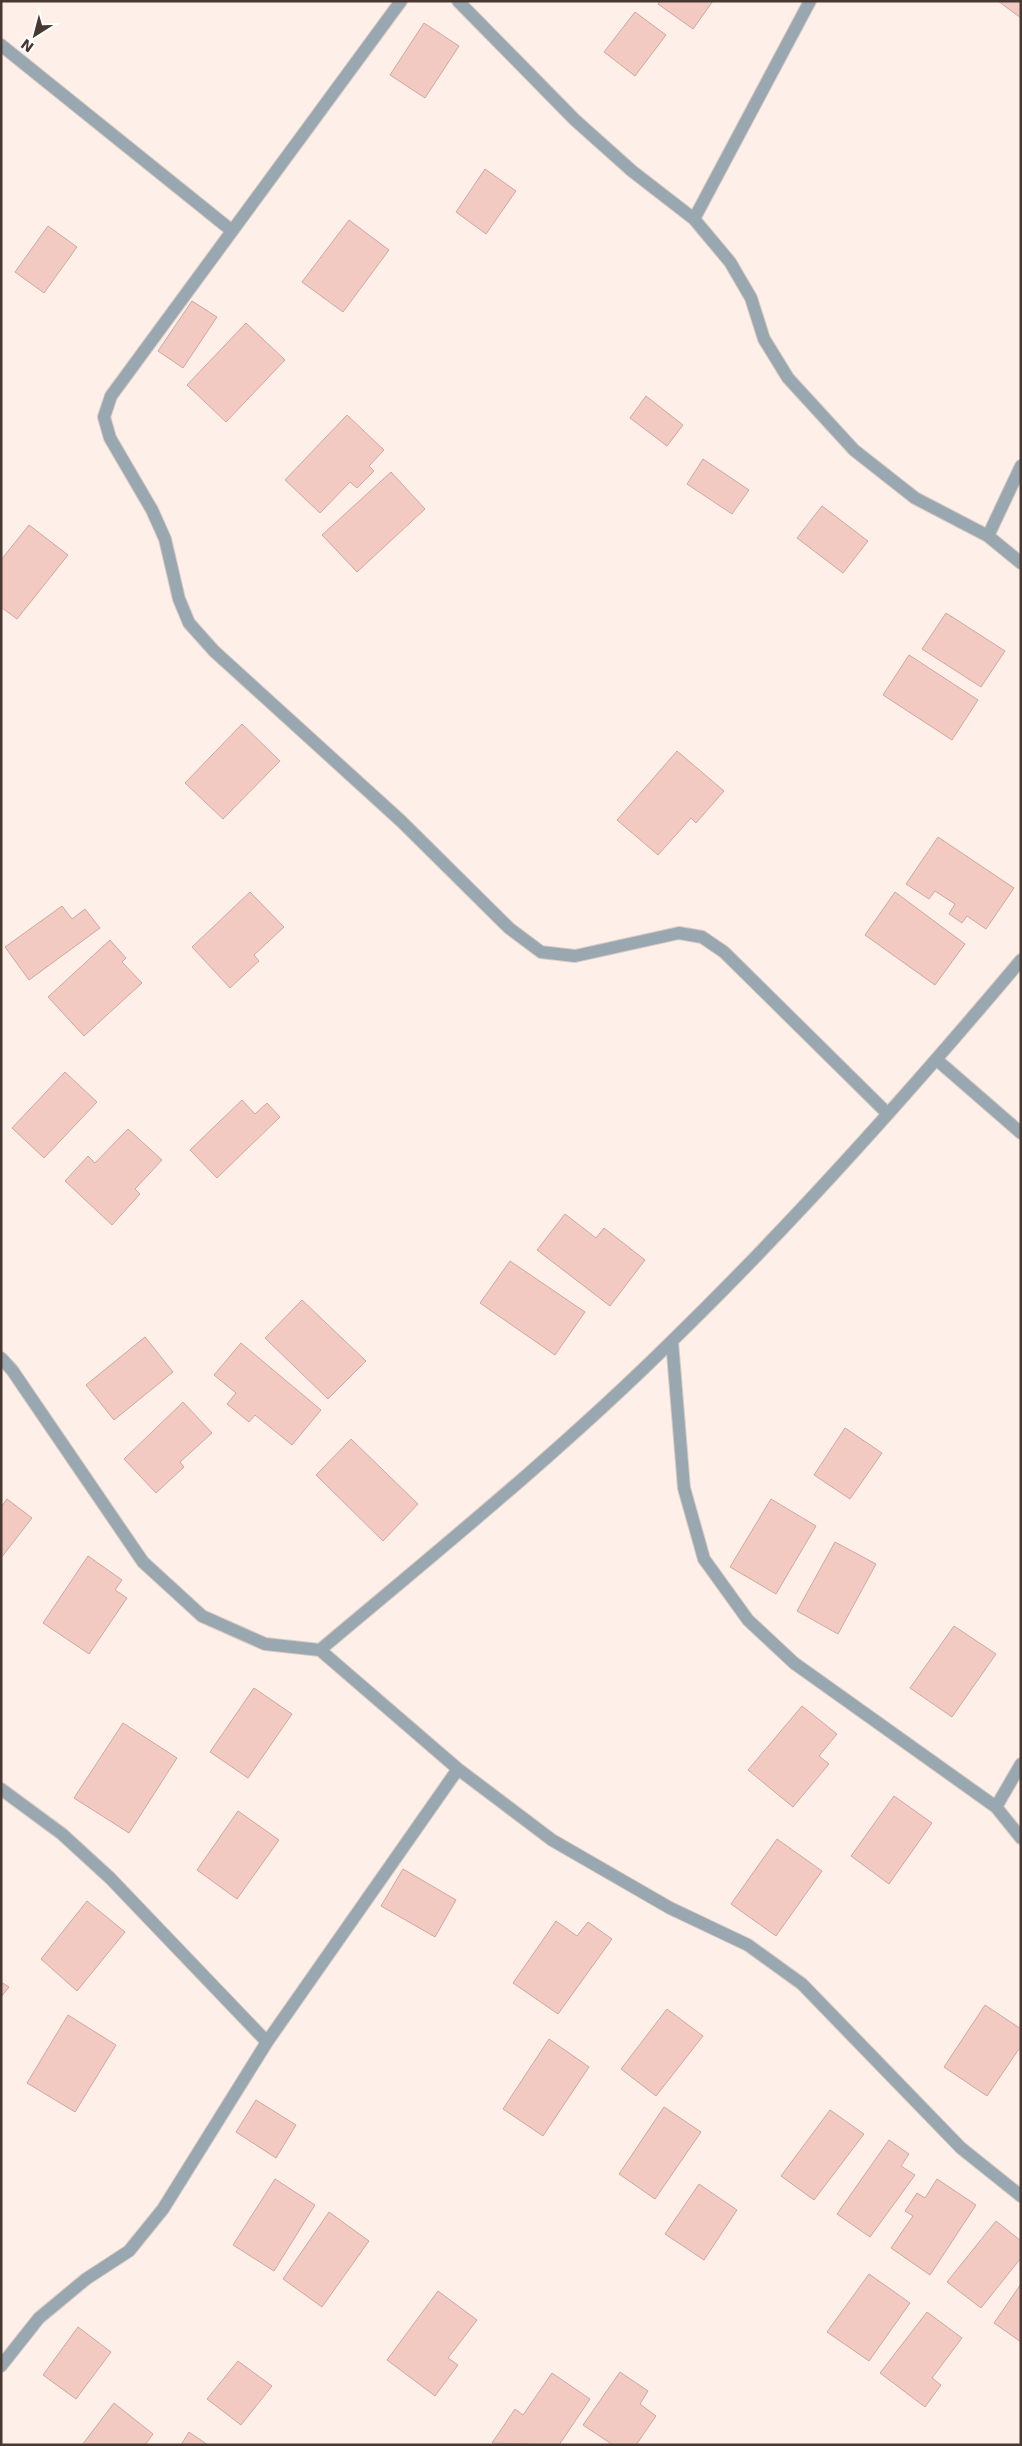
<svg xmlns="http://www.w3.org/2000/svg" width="1022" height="2446" font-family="'DejaVu Sans',sans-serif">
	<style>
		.building { fill: #f2cac2; stroke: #cfa8a0 }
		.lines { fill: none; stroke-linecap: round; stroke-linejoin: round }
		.street-casing { stroke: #d9cbc4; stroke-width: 14 }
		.street { stroke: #98a7b0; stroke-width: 12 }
	</style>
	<rect width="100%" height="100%" fill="#feefe8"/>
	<!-- building -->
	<path class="building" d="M 660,1 L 713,1 L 693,29 L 658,4 Z
		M 998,1 L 1021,1 L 1021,18 Z
		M 635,12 L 666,35 L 635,76 L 604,52 Z
		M 424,23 L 459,46 L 425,98 L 390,75 Z
		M 485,169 L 516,191 L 486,234 L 456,212 Z
		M 349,220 L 389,250 L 343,312 L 302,282 Z
		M 48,226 L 77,247 L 44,293 L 15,272 Z
		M 192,301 L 217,317 L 183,368 L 158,351 Z
		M 246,323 L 285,360 L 226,422 L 187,385 Z
		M 646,396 L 683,425 L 667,446 L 630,418 Z
		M 347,415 L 384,450 L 369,466 L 374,471 L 357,488 L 350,482 L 320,513 L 285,480 Z
		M 703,459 L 749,490 L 732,514 L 687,484 Z
		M 391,472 L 425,509 L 357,572 L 322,535 Z
		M 822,506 L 868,541 L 843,573 L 797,538 Z
		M 29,525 L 68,555 L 17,619 L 1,607 L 1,560 Z
		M 946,613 L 1005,651 L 981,687 L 922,649 Z
		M 909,655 L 978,700 L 952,740 L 883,695 Z
		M 242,724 L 280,761 L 223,819 L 185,783 Z
		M 677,751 L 724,791 L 696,823 L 691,818 L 658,855 L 617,820 Z
		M 938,837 L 1014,888 L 986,929 L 967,916 L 962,923 L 949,914 L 955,904 L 935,891 L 929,899 L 906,884 Z
		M 250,892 L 284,927 L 254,955 L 259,961 L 230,988 L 192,947 Z
		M 895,892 L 965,944 L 935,985 L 865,935 Z
		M 62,906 L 72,919 L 85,909 L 100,928 L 29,980 L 5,947 Z
		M 110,940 L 126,958 L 122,962 L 142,983 L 84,1036 L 48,997 Z
		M 65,1072 L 97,1102 L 44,1158 L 12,1128 Z
		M 242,1100 L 255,1114 L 267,1103 L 280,1117 L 217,1178 L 190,1150 Z
		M 128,1129 L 162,1160 L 135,1189 L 140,1194 L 112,1225 L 65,1181 L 88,1156 L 95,1163 Z
		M 565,1214 L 596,1238 L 604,1228 L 645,1260 L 610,1306 L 537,1250 Z
		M 510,1261 L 585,1312 L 555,1355 L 480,1303 Z
		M 302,1300 L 366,1361 L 328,1399 L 265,1338 Z
		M 145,1337 L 173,1372 L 114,1420 L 86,1385 Z
		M 241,1343 L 321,1410 L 292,1445 L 255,1415 L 249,1422 L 227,1404 L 236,1393 L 214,1375 Z
		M 183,1402 L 212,1433 L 180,1462 L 184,1467 L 156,1493 L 124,1459 Z
		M 845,1428 L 882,1453 L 850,1499 L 814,1475 Z
		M 351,1439 L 418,1504 L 383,1541 L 316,1475 Z
		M 7,1499 L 32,1518 L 1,1558 L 1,1507 Z
		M 771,1499 L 816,1526 L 776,1594 L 730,1567 Z
		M 835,1542 L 876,1564 L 838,1634 L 797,1611 Z
		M 88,1556 L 122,1580 L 115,1590 L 127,1598 L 89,1654 L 43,1623 Z
		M 954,1626 L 996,1654 L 952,1717 L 910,1688 Z
		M 254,1688 L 292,1714 L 248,1778 L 210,1752 Z
		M 802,1706 L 837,1734 L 819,1756 L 829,1764 L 793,1807 L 748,1770 Z
		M 123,1723 L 177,1758 L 129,1833 L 74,1798 Z
		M 894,1796 L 932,1823 L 889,1884 L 851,1856 Z
		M 238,1811 L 279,1840 L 237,1899 L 197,1870 Z
		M 777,1839 L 822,1871 L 776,1936 L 731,1904 Z
		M 403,1869 L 456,1900 L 435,1937 L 381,1906 Z
		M 87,1901 L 125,1932 L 77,1991 L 41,1959 Z
		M 556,1921 L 577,1936 L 588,1922 L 612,1939 L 558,2014 L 513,1983 Z
		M 1,1982 L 9,1987 L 1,1997 Z
		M 985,2005 L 1021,2029 L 1021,2046 L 987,2096 L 944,2067 Z
		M 667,2009 L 703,2036 L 656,2096 L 621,2069 Z
		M 68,2015 L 116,2045 L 75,2112 L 27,2083 Z
		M 549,2039 L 589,2067 L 543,2136 L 503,2109 Z
		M 256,2100 L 296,2125 L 276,2158 L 236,2132 Z
		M 664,2107 L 701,2132 L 655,2199 L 619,2174 Z
		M 830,2110 L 864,2134 L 814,2200 L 781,2176 Z
		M 889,2140 L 909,2154 L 901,2166 L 915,2175 L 870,2237 L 837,2214 Z
		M 275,2179 L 315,2205 L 274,2271 L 233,2245 Z
		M 937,2179 L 976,2205 L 930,2275 L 891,2248 L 913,2216 L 905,2211 L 917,2193 L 925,2198 Z
		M 699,2184 L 737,2210 L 704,2260 L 665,2234 Z
		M 329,2212 L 369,2241 L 322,2307 L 283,2279 Z
		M 996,2221 L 1021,2241 L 1021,2258 L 981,2308 L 947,2282 Z
		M 869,2274 L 910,2303 L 869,2361 L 827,2332 Z
		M 1021,2284 L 1021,2342 L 994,2323 Z
		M 438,2291 L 477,2320 L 448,2358 L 458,2365 L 435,2396 L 387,2360 Z
		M 927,2312 L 962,2338 L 932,2378 L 941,2385 L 925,2407 L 880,2373 Z
		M 78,2327 L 111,2352 L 76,2399 L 43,2375 Z
		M 238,2361 L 272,2386 L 241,2425 L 207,2399 Z
		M 620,2372 L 648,2391 L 640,2404 L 656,2416 L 636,2445 L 613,2445 L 583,2425 Z
		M 552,2373 L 590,2399 L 559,2445 L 492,2443 L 515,2409 L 523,2415 Z
		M 114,2403 L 153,2434 L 145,2445 L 82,2445 Z
		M 189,2432 L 208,2445 L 181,2445 Z"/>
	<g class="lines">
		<!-- street casing -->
		<g class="street-casing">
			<path id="street" d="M 401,1 L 111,396 L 104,417 L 110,438 L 152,510 L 165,539 L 179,599 L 189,623 L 214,651 L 401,821 L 509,928 L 541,952 L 575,956 L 679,933 L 702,937 L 724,952 L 887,1113
				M 458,1 L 575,120 L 632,171 L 694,219 L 730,262 L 751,298 L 764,339 L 788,378 L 854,450 L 915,498 L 988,536 L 1021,563
				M 1,45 L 231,230
				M 694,219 L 810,1
				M 988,536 L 1021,466
				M 937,1060 L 1021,1133
				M 672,1341 L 684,1488 L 704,1559 L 748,1620 L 794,1663 L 996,1807 L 1021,1838
				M 1,1358 L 12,1370 L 143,1562 L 202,1616 L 265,1644 L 320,1650 L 458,1769 L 552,1840 L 670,1908 L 748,1945 L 802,1984 L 961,2148 L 1021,2196
				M 320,1650 C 440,1549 562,1450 673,1340 C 796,1220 911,1091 1021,960
				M 1,1789 L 62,1834 L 110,1878 L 267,2042
				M 996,1807 L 1021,1764
				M 1,2366 L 39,2318 L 86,2279 L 129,2251 L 163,2209 L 267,2042 L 458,1769"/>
		</g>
		<!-- street -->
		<use href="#street" class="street"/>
	</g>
	<!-- border -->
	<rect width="1022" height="2446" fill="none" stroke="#473932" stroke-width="5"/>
	<!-- north arrow -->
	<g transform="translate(35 35) rotate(216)" stroke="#ffffff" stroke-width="4" paint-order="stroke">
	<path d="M0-4L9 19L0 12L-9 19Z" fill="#473932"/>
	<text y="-8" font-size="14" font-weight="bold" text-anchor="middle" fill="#473932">N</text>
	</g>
</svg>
